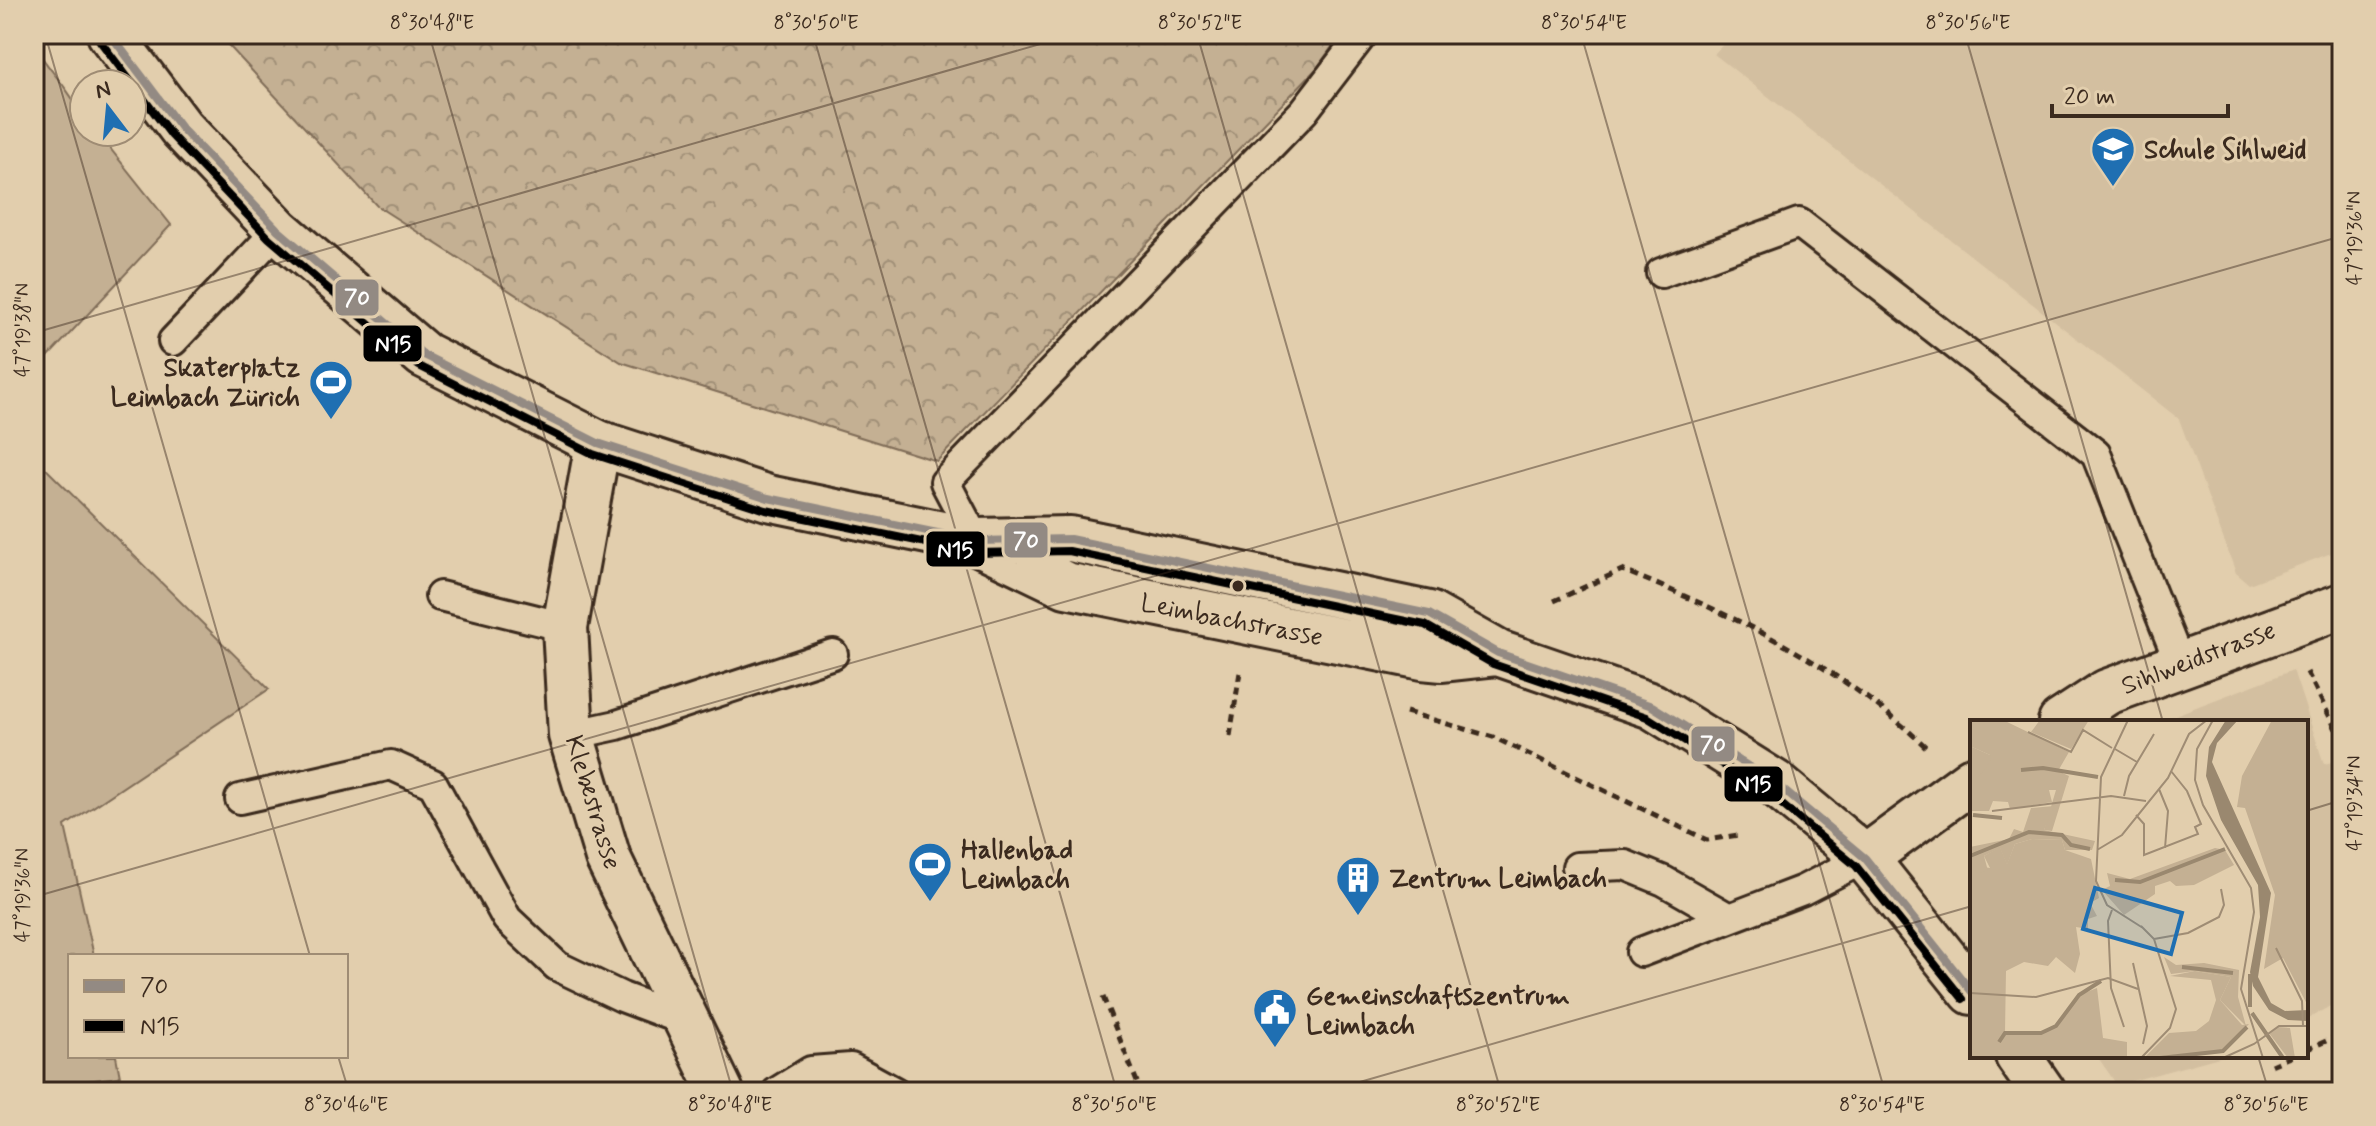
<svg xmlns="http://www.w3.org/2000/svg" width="2376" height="1126" font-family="Mynerve,sans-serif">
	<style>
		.built { fill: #d3bfa0 }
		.green { fill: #c4b093; stroke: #806d58; stroke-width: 2 }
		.forest { fill: url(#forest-crowns); stroke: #806d58; stroke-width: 2 }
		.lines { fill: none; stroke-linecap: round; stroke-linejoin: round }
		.service-casing { stroke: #3b2a1e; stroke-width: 34 }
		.minor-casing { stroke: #3b2a1e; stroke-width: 50 }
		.tertiary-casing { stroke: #3b2a1e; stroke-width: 50 }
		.path { stroke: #3b2a1e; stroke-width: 5; stroke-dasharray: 8 6; stroke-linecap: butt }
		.service { stroke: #e2cead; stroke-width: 28 }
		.minor { stroke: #e2cead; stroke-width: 44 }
		.tertiary { stroke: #e2cead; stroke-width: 44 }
		.bus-1-casing { stroke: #e2cead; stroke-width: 14 }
		.bus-2-casing { stroke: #e2cead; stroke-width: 14 }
		.bus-1 { stroke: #938a83; stroke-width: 8 }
		.bus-2 { stroke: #000; stroke-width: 8 }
		.ticks { fill: none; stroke: #3b2a1e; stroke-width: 2; stroke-opacity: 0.45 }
		.bus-dot { fill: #3b2a1e; stroke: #e2cead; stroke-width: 3 }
		.labels { text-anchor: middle; stroke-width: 6; stroke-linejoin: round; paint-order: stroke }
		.poi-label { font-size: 26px; font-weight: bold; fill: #3b2a1e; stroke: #e2cead; text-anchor: start }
		.street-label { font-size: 26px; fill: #3b2a1e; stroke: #e2cead }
		.inset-river { fill: none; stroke: #9a886f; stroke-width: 4 }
		.inset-road { fill: none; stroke: #9f8c74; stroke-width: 2 }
		.view { fill: #1f6fb2; fill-opacity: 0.15; stroke: #1f6fb2; stroke-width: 4 }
		.inset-edge { fill: none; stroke: #3b2a1e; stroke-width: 4 }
		.line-badge { stroke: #e2cead; stroke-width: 3 }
		.badge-label { font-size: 22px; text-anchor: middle; font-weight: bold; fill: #fff }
		.neatline { fill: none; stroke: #3b2a1e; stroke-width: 3 }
		.ticks-label { font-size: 20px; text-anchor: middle; fill: #3b2a1e }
	</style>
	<defs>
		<pattern id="forest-crowns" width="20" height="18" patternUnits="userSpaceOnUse" patternTransform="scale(2)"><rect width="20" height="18" fill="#c4b093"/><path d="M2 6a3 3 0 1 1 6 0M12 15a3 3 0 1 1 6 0" fill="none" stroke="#a08f77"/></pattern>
	</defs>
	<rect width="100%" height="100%" fill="#e2cead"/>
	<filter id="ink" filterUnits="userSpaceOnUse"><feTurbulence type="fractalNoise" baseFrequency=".0125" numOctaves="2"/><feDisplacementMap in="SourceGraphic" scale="16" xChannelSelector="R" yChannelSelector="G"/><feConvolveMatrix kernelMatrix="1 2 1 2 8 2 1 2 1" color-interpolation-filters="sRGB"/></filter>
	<g filter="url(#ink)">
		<!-- built -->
		<path class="built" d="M 1733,34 L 2342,34 L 2342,549 L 2249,584 L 2236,573 L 2179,419 L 1714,54 Z
			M 2293,670 L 2324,764 L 2332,762 L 2342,765 L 2342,993 L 2337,1002 L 2306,1020 L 2306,722 L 2157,722 Z
			M 2097,1056 L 2223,1056 L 2117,1085 Z"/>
		<!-- green -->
		<path class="green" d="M 34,45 C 49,73 84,101 84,132 L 97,132 L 171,225 L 34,372 Z
			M 34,457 L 269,689 L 65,826 L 94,956 L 70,956 L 70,1056 L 116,1056 L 120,1077 L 34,1087 Z"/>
		<!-- forest -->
		<path class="forest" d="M 218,34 L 1341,34 L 1317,68 L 937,461 L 621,362 L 377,206 Z"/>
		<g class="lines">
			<!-- service casing -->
			<g class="service-casing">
				<path id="service" d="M 1661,273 L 1799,223 L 2096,454 L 2180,664
					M 173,341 L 278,230
					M 976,541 L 945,482 L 1304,111 L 1363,34
					M 440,596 L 565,627
					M 571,735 L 617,725 L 833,654
					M 240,799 L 391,765 L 433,784 L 507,919 L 557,966 L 622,997 L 686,1021
					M 1577,867 L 1625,865 L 1664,881 L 1729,918
					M 1641,952 L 1803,890 L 1865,858
					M 777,1092 L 811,1071 L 851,1068 L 895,1092"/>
			</g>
			<!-- minor casing -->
			<g class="minor-casing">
				<path id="minor" d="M 598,443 L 565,627 L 571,735 L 608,858 L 721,1092
					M 2061,722 L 2107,692 L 2342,606
					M 1865,858 L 1972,780"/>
			</g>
			<!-- tertiary casing -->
			<g class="tertiary-casing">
				<path id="tertiary" d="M 110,34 L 181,128 L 278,230 L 424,355 L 598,443 L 768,498 L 976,541 L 1070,539 L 1429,614 L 1498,653 L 1652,706 L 1775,783 L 1865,858 L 1972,992
					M 977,542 L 1066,585 L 1422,657 L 1443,659 L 1498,653
					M 2018,1056 L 2043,1092"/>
			</g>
			<!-- path -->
			<path class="path" d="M 1554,601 L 1622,570 C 1732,614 1842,666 1928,749
				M 2307,672 L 2342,741
				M 1406,712 L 1493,737 L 1707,840 L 1738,835
				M 1230,736 L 1240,672
				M 1103,997 L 1141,1092
				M 2306,1050 L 2342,1034
				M 2271,1065 L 2292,1056"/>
			<!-- service -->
			<use href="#service" class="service"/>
			<!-- minor -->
			<use href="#minor" class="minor"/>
			<!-- tertiary -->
			<use href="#tertiary" class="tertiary"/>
			<!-- bus-1 casing -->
			<g class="bus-1-casing">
				<path id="bus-1" d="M 110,34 L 181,128 L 278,230 L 424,355 L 598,443 L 768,498 L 976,541 L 1070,539 L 1429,614 L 1498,653 L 1652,706 L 1775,783 L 1865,858 L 1972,992"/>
			</g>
			<!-- bus-2 casing -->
			<g class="bus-2-casing">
				<path id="bus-2" d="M 100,41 L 172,136 L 269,238 L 419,366 L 593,454 L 766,510 L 975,553 L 1069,551 L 1425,625 L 1493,664 L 1647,717 L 1768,793 L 1856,866 L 1963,999"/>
			</g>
			<!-- bus-1 -->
			<use href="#bus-1" class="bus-1"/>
			<!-- bus-2 -->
			<use href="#bus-2" class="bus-2"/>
		</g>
	</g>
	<!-- ticks -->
	<path class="ticks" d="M 45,34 L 310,956M 429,34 L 733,1092M 813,34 L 1117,1092M 1197,34 L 1501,1092M 1581,34 L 1885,1092M 1965,34 L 2163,722M 34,333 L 1075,34M 2306,811 L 2342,800M 34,897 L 2342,236M 338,1056 L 349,1092M 2258,1056 L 2269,1092M 1325,1092 L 1972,906"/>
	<!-- icons -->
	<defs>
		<g id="school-pin" transform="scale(2.3)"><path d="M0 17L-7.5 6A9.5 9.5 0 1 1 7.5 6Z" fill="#1f6fb2" stroke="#e2cead"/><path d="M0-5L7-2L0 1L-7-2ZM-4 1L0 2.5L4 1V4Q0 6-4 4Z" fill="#fff"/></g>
		<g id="stadium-pin" transform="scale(2.3)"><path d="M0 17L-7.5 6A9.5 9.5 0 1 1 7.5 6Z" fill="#1f6fb2" stroke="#e2cead"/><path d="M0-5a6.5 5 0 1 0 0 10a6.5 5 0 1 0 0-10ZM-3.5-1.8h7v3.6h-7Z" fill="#fff"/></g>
		<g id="building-pin" transform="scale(2.3)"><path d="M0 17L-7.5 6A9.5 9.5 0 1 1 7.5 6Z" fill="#1f6fb2" stroke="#e2cead"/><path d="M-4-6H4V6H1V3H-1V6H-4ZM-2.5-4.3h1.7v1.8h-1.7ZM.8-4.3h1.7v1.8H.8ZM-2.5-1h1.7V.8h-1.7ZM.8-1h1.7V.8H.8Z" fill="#fff"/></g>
		<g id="civic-pin" transform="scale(2.3)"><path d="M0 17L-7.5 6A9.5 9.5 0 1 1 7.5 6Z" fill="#1f6fb2" stroke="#e2cead"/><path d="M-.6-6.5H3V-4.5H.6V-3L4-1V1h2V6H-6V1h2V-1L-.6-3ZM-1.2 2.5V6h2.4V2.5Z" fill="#fff"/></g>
	</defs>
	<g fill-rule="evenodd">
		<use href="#school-pin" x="2113" y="149"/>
		<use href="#stadium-pin" x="331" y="382"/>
		<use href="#stadium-pin" x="930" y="864"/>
		<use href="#building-pin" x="1358" y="878"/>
		<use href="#civic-pin" x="1275" y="1010"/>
	</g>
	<!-- markers -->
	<circle class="bus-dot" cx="1238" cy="586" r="7"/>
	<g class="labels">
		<!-- poi labels -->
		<g class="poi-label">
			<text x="2144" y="158">Schule Sihlweid</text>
			<text x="300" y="376" text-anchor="end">Skaterplatz<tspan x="300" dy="30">Leimbach Zürich</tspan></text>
			<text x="961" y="858">Hallenbad<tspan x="961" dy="30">Leimbach</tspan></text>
			<text x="1389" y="887">Zentrum Leimbach</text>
			<text x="1306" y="1004">Gemeinschaftszentrum<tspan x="1306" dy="30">Leimbach</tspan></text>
		</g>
		<!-- street labels -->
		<g class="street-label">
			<text transform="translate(1232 619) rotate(11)" y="9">Leimbachstrasse</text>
			<text transform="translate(2198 657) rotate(-21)" y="9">Sihlweidstrasse</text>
			<text transform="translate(594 802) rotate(73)" y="9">Klebestrasse</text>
		</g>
	</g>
	<!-- overview -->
	<g transform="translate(1970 720)">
		<rect width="338" height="338" fill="#e2cead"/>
		<path d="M 0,0 L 33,0 L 99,32 L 88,51 L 99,56 L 82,111 L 74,110 L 86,70 L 79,70 L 82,82 L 40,89 L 38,82 L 23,81 L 19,91 L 0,91 L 0,65 L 20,35 L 0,26 ZM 62,119 L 92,120 L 95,130 L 121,139 L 129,178 L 120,183 L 127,196 L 118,199 L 118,209 L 106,207 L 110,234 L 105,253 L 86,237 L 78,246 L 54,242 L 36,251 L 35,312 L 71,313 L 86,306 L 109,275 L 127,268 L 133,318 L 157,322 L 157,338 L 0,338 L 0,145 L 20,148 L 14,136 L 30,127 L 37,144 L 45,124 ZM 225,251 L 261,257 L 250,280 L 272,305 L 279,304 L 254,330 L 174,338 L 199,313 L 226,311 L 239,301 L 246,280 L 241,260 L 200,256 ZM 308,307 L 320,308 L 325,338 L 318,338 L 299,313 Z" fill="#c4b093"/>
		<path d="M 302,0 L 338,0 L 338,286 L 313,238 L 294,249 L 305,175 L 275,88 L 267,87 L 272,56 ZM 0,26 L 20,35 L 21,41 L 2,65 ZM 84,86 L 74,110 L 125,121 L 122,130 L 95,130 L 92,120 L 62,119 L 45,124 L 37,145 L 30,128 L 14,136 L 18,151 L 7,153 L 0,145 L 0,127 L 39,119 L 44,109 L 53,112 L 61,88 ZM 245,128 L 255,130 L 264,145 L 224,165 L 206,166 L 200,161 L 185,166 L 185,174 L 154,195 L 132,170 L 140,166 L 137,153 L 160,159 ZM 194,237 L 206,245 L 234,243 L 269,250 L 268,277 L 276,306 L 250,280 L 261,257 L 225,251 L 201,254 Z" fill="#c4b093"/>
		<path d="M 70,0 L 119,0 L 101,29 L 61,12 Z" fill="#c4b093"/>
		<path d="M 256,0 L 268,0 L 247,23 L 242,42 L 301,173 L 288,257 L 301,283 L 315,291 L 338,290 L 338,301 L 318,300 L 299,290 L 283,266 L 280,252 L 290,197 L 288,165 L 251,100 L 236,56 L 239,27 Z" fill="#9a886f"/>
		<path class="inset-river" d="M 51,50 L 73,48 L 128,57M 3,95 L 32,98M 0,136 L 59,112 L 92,115 L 101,125 L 120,129M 145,160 L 170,162 L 255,129M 212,247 L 263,253M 280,254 L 280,287M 282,293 L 313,338M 29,322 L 35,313 L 71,313 L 86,306 L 109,275 L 131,261M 190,338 L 253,331 L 277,307"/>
		<path class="inset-road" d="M 158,0 L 131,57 L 126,161 L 137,185 L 173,208M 243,0 L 227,29 L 225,60 L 233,85 L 281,168 L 284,192 L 271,269 L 293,338M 58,12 L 101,32 L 113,10 L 142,28M 145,29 L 167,42M 189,69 L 198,91 L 195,128M 154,76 L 159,56 L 184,14M 22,91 L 141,76 L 176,81M 166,95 L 174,104 L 174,135 L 228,114 L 225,107 L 231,104 L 217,71 L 201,51M 127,130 L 152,115 L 198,58 L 219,14 L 237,0M 142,190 L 138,201 L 141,268 L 154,307M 184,219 L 218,213 L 249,197 L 254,185 L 251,169M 306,228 L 332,281 L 333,306M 163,243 L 177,306 L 173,324M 0,273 L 66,277 L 138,258 L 168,269M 171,338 L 200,308 L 206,289 L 184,219 L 171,206M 253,338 L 284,324 L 309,306 L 338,306"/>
		<path class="view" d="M 125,168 L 212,193 L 201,234 L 113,209 Z"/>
		<rect width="338" height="338" class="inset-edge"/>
	</g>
	<g class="line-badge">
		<rect x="334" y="278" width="46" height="39" rx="8" fill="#938a83"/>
		<rect x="362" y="324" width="61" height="39" rx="8" fill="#000"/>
		<rect x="1003" y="521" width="46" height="38" rx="8" fill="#938a83"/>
		<rect x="925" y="530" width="61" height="38" rx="8" fill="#000"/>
		<rect x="1690" y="725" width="46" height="38" rx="8" fill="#938a83"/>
		<rect x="1723" y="765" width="61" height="38" rx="8" fill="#000"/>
	</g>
	<g class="badge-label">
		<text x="357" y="305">70</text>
		<text x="393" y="351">N15</text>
		<text x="1026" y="548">70</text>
		<text x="955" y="557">N15</text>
		<text x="1713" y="752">70</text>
		<text x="1753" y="791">N15</text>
	</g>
	<!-- margin -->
	<rect width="2376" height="1126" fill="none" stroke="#e2cead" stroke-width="88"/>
	<!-- legend -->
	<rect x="68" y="954" width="280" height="104" fill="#e2cead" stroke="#9f8c74" stroke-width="2"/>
	<rect x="84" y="980" width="40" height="12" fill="#938a83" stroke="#9f8c74" stroke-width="2"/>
	<text x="140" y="994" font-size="24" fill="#3b2a1e">70</text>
	<rect x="84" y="1020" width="40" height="12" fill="#000000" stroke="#9f8c74" stroke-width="2"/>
	<text x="140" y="1034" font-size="24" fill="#3b2a1e">N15</text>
	<!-- north arrow -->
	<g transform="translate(108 108) rotate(344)"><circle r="38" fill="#e2cead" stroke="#9f8c74" stroke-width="2"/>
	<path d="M0-6L14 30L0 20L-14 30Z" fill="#1f6fb2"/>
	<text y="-12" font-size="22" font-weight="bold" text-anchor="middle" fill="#3b2a1e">N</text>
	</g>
	<!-- scale -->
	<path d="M2052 104v12h176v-12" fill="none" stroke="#3b2a1e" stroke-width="4"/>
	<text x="2064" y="104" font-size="24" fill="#3b2a1e" stroke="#e2cead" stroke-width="6" paint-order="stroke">20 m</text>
	<rect x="44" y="44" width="2288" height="1038" class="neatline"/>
	<g class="ticks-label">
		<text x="432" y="29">8°30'48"E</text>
		<text x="816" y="29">8°30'50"E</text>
		<text x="1200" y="29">8°30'52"E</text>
		<text x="1584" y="29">8°30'54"E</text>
		<text x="1968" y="29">8°30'56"E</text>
		<text transform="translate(2354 238) rotate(-90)" y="7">47°19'36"N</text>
		<text transform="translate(22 330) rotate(-90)" y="7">47°19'38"N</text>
		<text transform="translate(2354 803) rotate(-90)" y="7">47°19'34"N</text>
		<text transform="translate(22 895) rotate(-90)" y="7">47°19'36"N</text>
		<text x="346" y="1111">8°30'46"E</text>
		<text x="730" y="1111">8°30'48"E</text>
		<text x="1114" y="1111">8°30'50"E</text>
		<text x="1498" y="1111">8°30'52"E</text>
		<text x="1882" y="1111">8°30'54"E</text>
		<text x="2266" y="1111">8°30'56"E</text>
	</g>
</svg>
